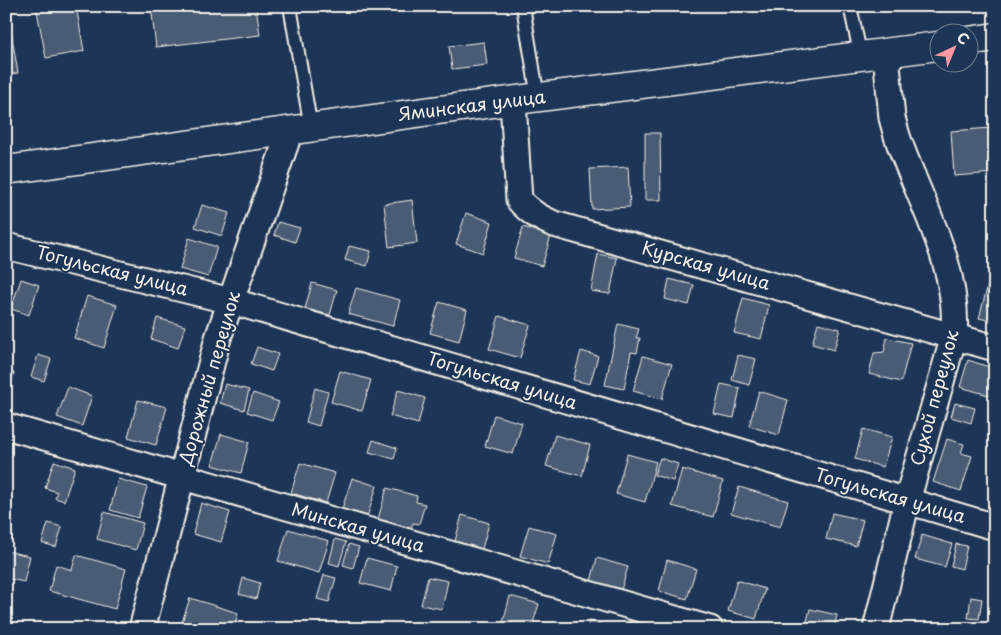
<svg xmlns="http://www.w3.org/2000/svg" width="1001" height="635" font-family="'Playpen Sans',sans-serif">
	<style>
		.building { fill: #485b74; stroke: #f4f1e8 }
		.lines { fill: none; stroke-linecap: round; stroke-linejoin: round }
		.service-casing { stroke: #f4f1e8; stroke-width: 16 }
		.minor-casing { stroke: #f4f1e8; stroke-width: 29 }
		.primary-casing { stroke: #f4f1e8; stroke-width: 31 }
		.service { stroke: #1d3557; stroke-width: 12 }
		.minor { stroke: #1d3557; stroke-width: 25 }
		.primary { stroke: #1d3557; stroke-width: 28 }
		.labels { text-anchor: middle; stroke-width: 4; stroke-linejoin: round; paint-order: stroke }
		.street-label { font-size: 18px; fill: #f4f1e8; stroke: #1d3557 }
	</style>
	<rect width="100%" height="100%" fill="#1d3557"/>
	<filter id="ink" filterUnits="userSpaceOnUse"><feTurbulence type="fractalNoise" baseFrequency=".02" numOctaves="2"/><feDisplacementMap in="SourceGraphic" scale="10" xChannelSelector="R" yChannelSelector="G"/><feConvolveMatrix kernelMatrix="1 2 1 2 8 2 1 2 1" color-interpolation-filters="sRGB"/></filter>
	<g filter="url(#ink)">
		<!-- building -->
		<path class="building" d="M 36,6 L 76,6 L 84,51 L 46,58 Z
			M 151,6 L 256,6 L 260,35 L 156,47 Z
			M 11,31 L 18,73 L 6,75 L 6,32 Z
			M 484,42 L 487,65 L 452,69 L 449,46 Z
			M 995,117 L 995,173 L 954,176 L 951,131 L 991,128 L 990,118 Z
			M 645,133 L 660,133 L 661,200 L 645,200 Z
			M 628,167 L 630,207 L 592,209 L 590,169 Z
			M 412,200 L 417,243 L 389,247 L 384,204 Z
			M 202,205 L 229,213 L 222,236 L 195,227 Z
			M 466,213 L 492,222 L 483,253 L 456,244 Z
			M 278,222 L 300,228 L 295,242 L 274,235 Z
			M 523,227 L 551,236 L 542,266 L 514,258 Z
			M 189,238 L 217,247 L 208,277 L 180,269 Z
			M 349,246 L 371,251 L 367,266 L 345,260 Z
			M 598,254 L 617,258 L 610,294 L 591,291 Z
			M 990,277 L 995,279 L 995,322 L 979,318 Z
			M 21,279 L 39,285 L 29,315 L 11,309 Z
			M 669,279 L 694,285 L 689,305 L 665,299 Z
			M 312,283 L 337,290 L 330,315 L 305,309 Z
			M 356,288 L 400,300 L 393,326 L 348,314 Z
			M 87,296 L 117,305 L 104,348 L 74,338 Z
			M 743,298 L 769,305 L 761,339 L 734,333 Z
			M 439,302 L 467,310 L 459,341 L 430,333 Z
			M 499,316 L 530,325 L 520,358 L 489,349 Z
			M 157,318 L 185,326 L 178,348 L 151,339 Z
			M 818,323 L 840,329 L 834,350 L 812,344 Z
			M 618,324 L 639,329 L 636,338 L 640,338 L 637,353 L 631,352 L 624,389 L 605,385 Z
			M 887,338 L 911,343 L 901,382 L 869,374 L 874,353 L 884,352 Z
			M 257,347 L 278,354 L 272,371 L 251,364 Z
			M 581,351 L 598,356 L 590,384 L 573,380 Z
			M 38,355 L 51,359 L 44,381 L 31,377 Z
			M 738,355 L 756,359 L 749,385 L 732,380 Z
			M 643,356 L 672,364 L 662,399 L 633,391 Z
			M 968,360 L 995,369 L 995,387 L 992,396 L 960,387 Z
			M 6,371 L 14,373 L 6,402 Z
			M 340,371 L 371,380 L 362,411 L 331,402 Z
			M 225,384 L 249,390 L 244,410 L 220,403 Z
			M 721,384 L 740,388 L 734,418 L 714,414 Z
			M 68,387 L 92,396 L 82,426 L 57,417 Z
			M 315,388 L 328,392 L 319,426 L 306,422 Z
			M 398,390 L 425,398 L 418,424 L 390,416 Z
			M 759,391 L 788,400 L 779,435 L 749,426 Z
			M 253,393 L 279,402 L 272,420 L 247,412 Z
			M 138,400 L 167,407 L 156,445 L 128,437 Z
			M 955,403 L 975,408 L 971,423 L 951,417 Z
			M 494,415 L 522,423 L 513,454 L 485,446 Z
			M 863,429 L 892,437 L 883,467 L 855,459 Z
			M 221,434 L 249,442 L 241,473 L 212,465 Z
			M 555,435 L 590,445 L 582,476 L 546,466 Z
			M 947,439 L 964,444 L 961,453 L 972,456 L 961,491 L 933,482 Z
			M 373,440 L 397,448 L 394,459 L 369,452 Z
			M 627,454 L 656,462 L 645,502 L 616,494 Z
			M 660,458 L 678,464 L 673,481 L 654,475 Z
			M 54,461 L 75,468 L 64,501 L 55,498 L 57,492 L 45,488 Z
			M 300,463 L 335,473 L 326,503 L 291,493 Z
			M 682,469 L 723,481 L 713,517 L 672,506 Z
			M 352,478 L 377,486 L 366,520 L 341,512 Z
			M 118,479 L 147,487 L 138,518 L 110,510 Z
			M 739,487 L 788,501 L 780,527 L 731,513 Z
			M 387,488 L 417,496 L 416,502 L 425,504 L 419,524 L 413,523 L 411,528 L 378,519 Z
			M 201,503 L 230,512 L 221,542 L 193,534 Z
			M 104,512 L 143,523 L 136,550 L 97,539 Z
			M 832,513 L 863,520 L 856,546 L 826,539 Z
			M 462,515 L 489,523 L 482,549 L 455,541 Z
			M 48,523 L 62,527 L 56,547 L 42,543 Z
			M 529,526 L 557,534 L 548,564 L 520,556 Z
			M 288,529 L 329,541 L 319,573 L 278,561 Z
			M 922,535 L 952,544 L 945,567 L 915,559 Z
			M 335,539 L 346,542 L 339,566 L 329,563 Z
			M 349,544 L 359,547 L 353,568 L 343,565 Z
			M 956,544 L 967,546 L 962,569 L 951,566 Z
			M 6,551 L 30,556 L 24,582 L 6,578 Z
			M 76,555 L 126,569 L 115,609 L 49,591 L 56,565 L 72,570 Z
			M 367,558 L 397,566 L 391,591 L 360,583 Z
			M 597,558 L 628,567 L 621,590 L 591,581 Z
			M 667,560 L 696,569 L 687,599 L 659,591 Z
			M 324,575 L 336,578 L 329,602 L 317,599 Z
			M 428,577 L 448,581 L 442,609 L 421,605 Z
			M 243,578 L 260,583 L 256,599 L 239,594 Z
			M 737,580 L 765,589 L 756,619 L 728,611 Z
			M 510,596 L 539,604 L 531,629 L 510,629 L 502,626 Z
			M 971,597 L 982,599 L 979,619 L 968,618 Z
			M 190,598 L 238,613 L 234,629 L 195,629 L 181,625 Z
			M 810,609 L 837,615 L 834,629 L 805,629 Z
			M 630,620 L 648,626 L 647,629 L 627,629 Z
			M 589,621 L 613,627 L 613,629 L 587,629 Z"/>
		<g class="lines">
			<!-- service casing -->
			<g class="service-casing">
				<path id="service" d="M 290,6 L 311,128
					M 523,6 L 538,98
					M 850,6 L 861,57"/>
			</g>
			<!-- minor casing -->
			<g class="minor-casing">
				<path id="minor" d="M 513,101 L 519,200 C 529,212 540,218 554,224 L 995,348
					M 6,246 L 231,301 L 995,527
					M 6,426 L 710,629
					M 142,629 L 218,338 L 290,131
					M 876,629 L 907,501 L 954,336 C 960,265 919,201 897,136 L 892,118 L 886,54"/>
			</g>
			<!-- primary casing -->
			<g class="primary-casing">
				<path id="primary" d="M 968,41 L 995,37
					M 6,170 L 431,111 L 938,46"/>
			</g>
			<!-- service -->
			<use href="#service" class="service"/>
			<!-- minor -->
			<use href="#minor" class="minor"/>
			<!-- primary -->
			<use href="#primary" class="primary"/>
		</g>
	</g>
	<g class="labels">
		<!-- street labels -->
		<g class="street-label">
			<text transform="translate(472 106) rotate(-7)" y="6">Яминская улица</text>
			<text transform="translate(706 266) rotate(16)" y="6">Курская улица</text>
			<text transform="translate(112 271) rotate(14)" y="6">Тогульская улица</text>
			<text transform="translate(210 378) rotate(-74)" y="6">Дорожный переулок</text>
			<text transform="translate(502 381) rotate(17)" y="6">Тогульская улица</text>
			<text transform="translate(935 398) rotate(-75)" y="6">Сухой переулок</text>
			<text transform="translate(890 496) rotate(16)" y="6">Тогульская улица</text>
			<text transform="translate(358 528) rotate(16)" y="6">Минская улица</text>
		</g>
	</g>
	<!-- margin -->
	<rect width="1001" height="635" fill="none" stroke="#1d3557" stroke-width="25"/>
	<rect x="12" y="12" width="976" height="610" fill="none" stroke="#f4f1e8" stroke-width="2" filter="url(#ink)"/>
	<!-- north arrow -->
	<g transform="translate(954 48) rotate(44)"><circle r="24" fill="#1d3557" stroke="#738091"/>
	<path d="M0-4L9 19L0 12L-9 19Z" fill="#ff9aa2"/>
	<text y="-8" font-size="14" font-weight="bold" text-anchor="middle" fill="#f4f1e8">С</text>
	</g>
</svg>
